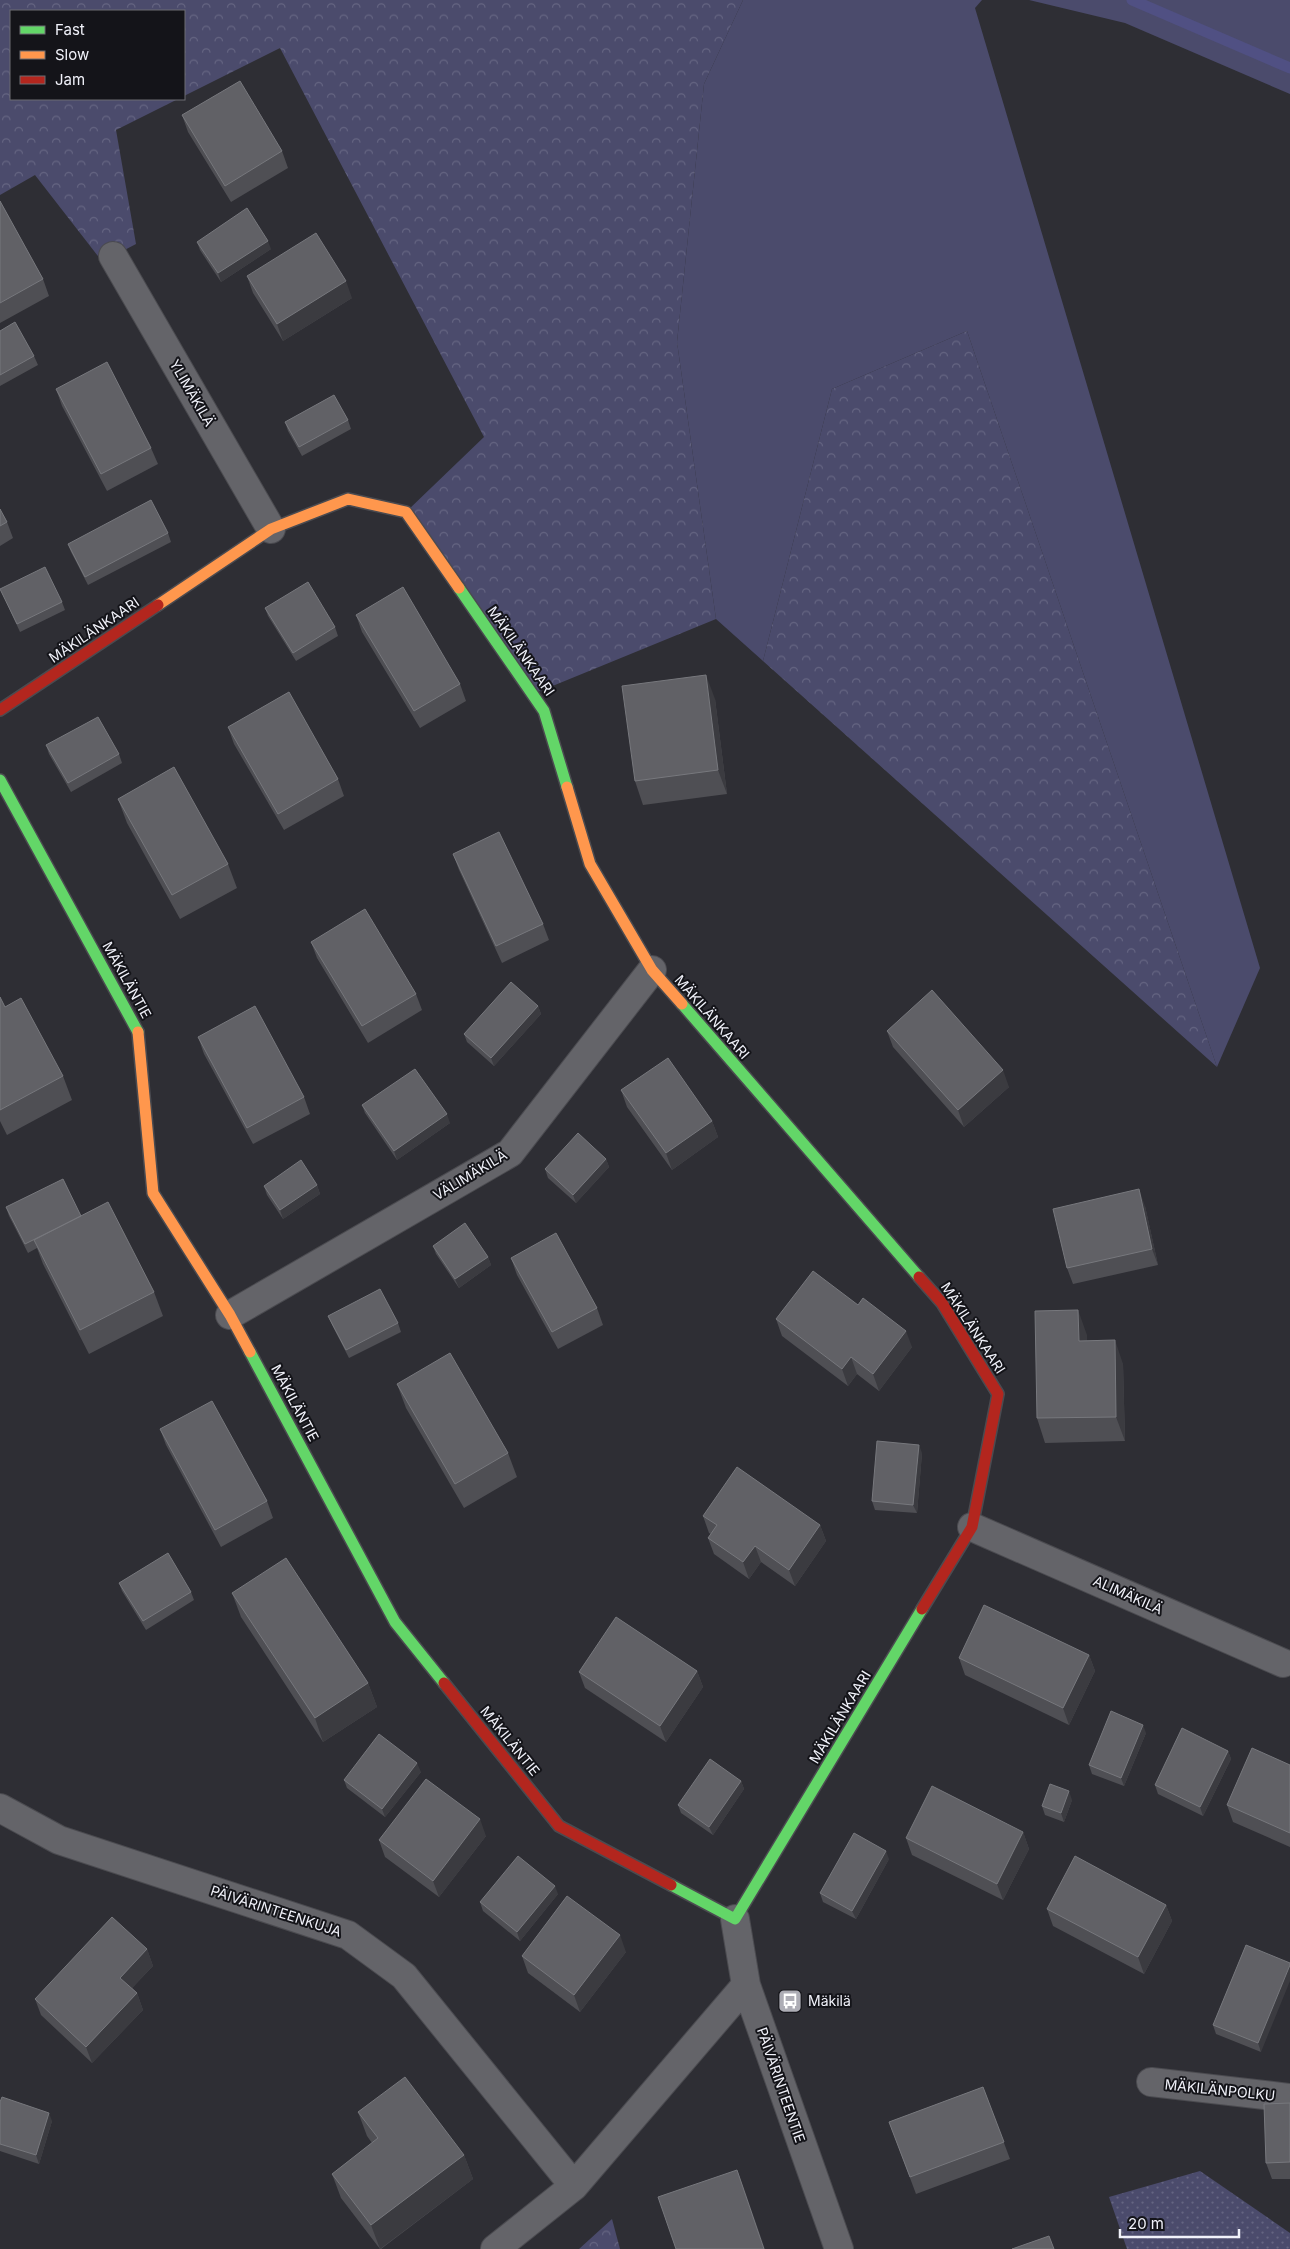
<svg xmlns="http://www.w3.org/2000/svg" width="1290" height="2249" font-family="Inter,sans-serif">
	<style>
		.green { fill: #4b4b6c }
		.forest { fill: url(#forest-crowns) }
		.park { fill: url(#park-dots) }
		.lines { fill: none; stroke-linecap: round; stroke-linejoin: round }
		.stream { stroke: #505083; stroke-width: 11 }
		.street-casing { stroke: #4b4b50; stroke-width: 30 }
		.fast-casing { stroke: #4b4b50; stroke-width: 14 }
		.slow-casing { stroke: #4b4b50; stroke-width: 14 }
		.jam-casing { stroke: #4b4b50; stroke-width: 14 }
		.street { stroke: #646469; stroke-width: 28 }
		.fast { stroke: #63d668; stroke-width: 11 }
		.slow { stroke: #ff974d; stroke-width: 11 }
		.jam { stroke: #b3261e; stroke-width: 11 }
		.wall { fill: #4f4f54 }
		.shaded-wall { fill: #3b3b40 }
		.building { fill: #616166; stroke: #77787d }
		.labels { text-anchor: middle; stroke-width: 4; stroke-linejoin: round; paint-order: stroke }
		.street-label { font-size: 14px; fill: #f1f2fa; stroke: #141419 }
		.poi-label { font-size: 14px; fill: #f1f2fa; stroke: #141419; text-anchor: start }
	</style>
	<defs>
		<pattern id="forest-crowns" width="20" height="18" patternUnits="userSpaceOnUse" patternTransform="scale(1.25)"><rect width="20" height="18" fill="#4b4b6c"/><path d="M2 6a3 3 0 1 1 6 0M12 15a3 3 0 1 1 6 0" fill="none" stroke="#656582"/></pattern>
		<pattern id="park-dots" width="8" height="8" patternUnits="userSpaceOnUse" patternTransform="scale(1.25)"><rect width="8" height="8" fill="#4b4b6c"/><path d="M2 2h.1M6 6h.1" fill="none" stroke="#656582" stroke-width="1.8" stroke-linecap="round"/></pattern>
	</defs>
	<rect width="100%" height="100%" fill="#2e2e34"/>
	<!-- green -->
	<path class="green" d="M 743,0 L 982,0 L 975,8 L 1260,968 L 1217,1067 L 967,331 L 832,389 L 763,661 L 716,619 L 677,342 L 704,84 Z
		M 1029,0 L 1290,0 L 1290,94 L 1125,23 Z"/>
	<!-- forest -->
	<path class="forest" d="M 0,0 L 743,0 L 704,84 L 677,342 L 716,619 L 533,694 L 406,512 L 484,437 L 280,48 L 184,96 L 184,11 L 11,11 L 11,99 L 178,99 L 116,130 L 136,244 L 113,256 L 101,260 L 35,175 L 0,195 Z
		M 967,331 L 1217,1067 L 763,661 L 832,389 Z
		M 612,2219 L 620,2249 L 579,2249 Z"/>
	<!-- park -->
	<path class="park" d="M 1200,2171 L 1290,2233 L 1290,2249 L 1127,2249 L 1109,2197 Z"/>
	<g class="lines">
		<!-- stream -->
		<path class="stream" d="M 1132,0 L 1290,68"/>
		<!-- street casing -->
		<g class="street-casing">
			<path id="street" d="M 113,256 L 271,529
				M 230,1315 L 510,1153 L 652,970
				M 972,1527 L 1283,1663
				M 0,1808 L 59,1840 L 348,1935 L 404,1976 L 574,2186
				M 735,1919 L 746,1985 L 839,2249
				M 1151,2082 L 1290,2098
				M 495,2249 L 574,2186 L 746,1985"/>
		</g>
		<!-- fast casing -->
		<g class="fast-casing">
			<path id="fast" d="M 459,588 L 544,711 L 567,787
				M 0,780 L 138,1032
				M 682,1004 L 919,1277
				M 250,1352 L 395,1622 L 444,1683
				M 671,1885 L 735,1919 L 922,1609"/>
		</g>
		<!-- slow casing -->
		<g class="slow-casing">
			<path id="slow" d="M 158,605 L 271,529 L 348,499 L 406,512 L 459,588
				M 567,787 L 590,864 L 652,970 L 682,1004
				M 138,1032 L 153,1193 L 230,1315 L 250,1352"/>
		</g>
		<!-- jam casing -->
		<g class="jam-casing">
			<path id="jam" d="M 0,710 L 158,605
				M 919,1277 L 942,1303 L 998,1394 L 972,1527 L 922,1609
				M 444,1683 L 559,1826 L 671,1885"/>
		</g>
		<!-- street -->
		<use href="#street" class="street"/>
		<!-- fast -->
		<use href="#fast" class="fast"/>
		<!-- slow -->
		<use href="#slow" class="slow"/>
		<!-- jam -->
		<use href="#jam" class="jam"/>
	</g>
	<!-- wall -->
	<path class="wall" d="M 182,115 L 282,151 L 288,168 L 231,202 L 188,132 Z
		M 0,201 L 43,279 L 49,296 L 0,323 Z
		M 197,242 L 271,249 L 221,282 L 200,250 Z
		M 247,276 L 352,298 L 283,341 L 253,293 Z
		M 0,331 L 34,356 L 38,365 L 0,386 Z
		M 56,389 L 151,448 L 158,464 L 107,491 L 62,406 Z
		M 348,420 L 351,429 L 302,456 L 288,431 L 285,422 Z
		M 0,509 L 7,522 L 13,538 L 0,546 Z
		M 168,533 L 171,542 L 88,585 L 71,552 L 68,544 Z
		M 0,589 L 62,602 L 65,610 L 20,632 L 4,597 Z
		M 265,608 L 335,627 L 338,636 L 296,661 L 268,616 Z
		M 356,615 L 460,684 L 466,701 L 420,728 L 362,632 Z
		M 715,699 L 727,794 L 643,805 L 635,781 Z
		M 228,727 L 338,779 L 344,796 L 284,830 L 234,744 Z
		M 46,745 L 119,754 L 122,763 L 71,792 L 49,754 Z
		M 118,799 L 228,864 L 237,888 L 180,919 L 127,823 Z
		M 453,854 L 543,924 L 549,940 L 502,963 L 459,870 Z
		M 311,942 L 416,994 L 422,1010 L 368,1043 L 317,958 Z
		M 0,997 L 5,1007 L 63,1076 L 72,1100 L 7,1135 L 0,1121 Z
		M 538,1006 L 541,1014 L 494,1066 L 467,1042 L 464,1034 Z
		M 887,1031 L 1009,1087 L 964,1127 L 893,1047 Z
		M 198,1037 L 304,1097 L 310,1114 L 253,1144 L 204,1054 Z
		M 621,1090 L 712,1121 L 718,1137 L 672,1170 L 627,1107 Z
		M 362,1105 L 450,1123 L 397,1160 L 365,1113 Z
		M 606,1159 L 609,1167 L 576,1203 L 548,1178 L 545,1169 Z
		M 317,1185 L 320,1194 L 283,1219 L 267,1195 L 264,1186 Z
		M 1145,1206 L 1158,1265 L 1073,1284 L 1067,1268 Z
		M 6,1207 L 81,1216 L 154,1292 L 163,1316 L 89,1354 L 43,1264 L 37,1248 L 28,1253 L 9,1216 Z
		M 433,1246 L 488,1257 L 491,1265 L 459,1288 L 436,1254 Z
		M 511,1258 L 597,1308 L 603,1325 L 558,1349 L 517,1275 Z
		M 328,1316 L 398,1323 L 401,1332 L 349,1358 L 332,1325 Z
		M 776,1319 L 912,1347 L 879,1391 L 857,1374 L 848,1386 L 782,1336 Z
		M 1087,1335 L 1087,1341 L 1123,1364 L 1125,1441 L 1045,1443 L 1037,1418 Z
		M 397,1384 L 508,1453 L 517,1477 L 464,1508 L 406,1408 Z
		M 160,1429 L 267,1501 L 273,1518 L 221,1547 L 166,1445 Z
		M 922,1453 L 917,1513 L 875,1510 L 872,1501 Z
		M 703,1516 L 820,1525 L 826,1541 L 795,1586 L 761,1562 L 749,1579 L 714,1554 L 708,1538 L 711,1534 L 709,1533 Z
		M 119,1583 L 191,1592 L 194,1600 L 146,1630 L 122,1591 Z
		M 232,1593 L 368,1683 L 377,1707 L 323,1742 L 241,1617 Z
		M 1089,1655 L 1095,1671 L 1069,1725 L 965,1675 L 959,1658 Z
		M 697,1671 L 703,1687 L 666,1742 L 585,1688 L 579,1672 Z
		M 1146,1733 L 1124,1786 L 1092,1774 L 1089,1765 Z
		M 1228,1751 L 1231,1759 L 1203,1816 L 1158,1794 L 1155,1785 Z
		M 1290,1765 L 1290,1847 L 1233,1822 L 1227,1805 Z
		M 421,1772 L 385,1817 L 347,1788 L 344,1780 Z
		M 741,1781 L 744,1789 L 713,1835 L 681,1813 L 678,1805 Z
		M 1072,1800 L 1064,1822 L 1045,1815 L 1042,1806 Z
		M 1023,1832 L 1029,1849 L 1003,1900 L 912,1855 L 906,1838 Z
		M 486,1836 L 439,1897 L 385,1857 L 379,1840 Z
		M 889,1859 L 856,1919 L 823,1902 L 820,1893 Z
		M 558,1894 L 520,1941 L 483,1911 L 480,1902 Z
		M 1166,1905 L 1172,1921 L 1144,1974 L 1053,1926 L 1047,1909 Z
		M 1246,1945 L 1261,2052 L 1216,2034 L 1213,2025 Z
		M 147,1949 L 153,1966 L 132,1988 L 137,1993 L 143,2010 L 92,2063 L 41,2015 L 35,1999 Z
		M 626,1952 L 580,2012 L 528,1973 L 522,1956 Z
		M 983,2087 L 1010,2159 L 916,2194 L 889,2122 Z
		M 0,2102 L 52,2121 L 39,2164 L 0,2151 Z
		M 1290,2103 L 1290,2179 L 1272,2179 L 1266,2163 Z
		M 358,2112 L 464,2155 L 473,2179 L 381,2249 L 380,2249 L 341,2198 L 332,2174 L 372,2143 L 367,2136 Z"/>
	<!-- shaded-wall -->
	<path class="shaded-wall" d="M 268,241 L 271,249 L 221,282 L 218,273 Z
		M 346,281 L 352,298 L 283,341 L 277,324 Z
		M 706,675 L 715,699 L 727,794 L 718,770 Z
		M 538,1006 L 541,1014 L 494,1066 L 491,1058 Z
		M 1003,1070 L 1009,1087 L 964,1127 L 958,1110 Z
		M 447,1114 L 450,1123 L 397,1160 L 394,1151 Z
		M 712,1121 L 718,1137 L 672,1170 L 666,1153 Z
		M 606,1159 L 609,1167 L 576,1203 L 573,1195 Z
		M 317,1185 L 320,1194 L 283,1219 L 280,1210 Z
		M 1139,1189 L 1145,1206 L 1158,1265 L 1152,1249 Z
		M 488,1257 L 491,1265 L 459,1288 L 455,1279 Z
		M 1078,1310 L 1087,1335 L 1087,1365 L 1079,1341 Z
		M 906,1331 L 912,1347 L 879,1391 L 873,1374 Z
		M 1115,1340 L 1123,1364 L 1125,1441 L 1116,1417 Z
		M 851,1357 L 857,1374 L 848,1386 L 842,1369 Z
		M 919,1445 L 922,1453 L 917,1513 L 913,1505 Z
		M 820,1525 L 826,1541 L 795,1586 L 789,1570 Z
		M 755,1546 L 761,1562 L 749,1579 L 743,1562 Z
		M 1089,1655 L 1095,1671 L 1069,1725 L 1063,1708 Z
		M 697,1671 L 703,1687 L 666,1742 L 660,1726 Z
		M 368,1683 L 377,1707 L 323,1742 L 315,1718 Z
		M 1143,1725 L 1146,1733 L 1124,1786 L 1121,1778 Z
		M 1228,1751 L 1231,1759 L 1203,1816 L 1200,1807 Z
		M 417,1763 L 421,1772 L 385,1817 L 382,1809 Z
		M 741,1781 L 744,1789 L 713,1835 L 709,1827 Z
		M 1069,1791 L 1072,1800 L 1064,1822 L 1061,1813 Z
		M 480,1819 L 486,1836 L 439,1897 L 433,1881 Z
		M 1023,1832 L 1029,1849 L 1003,1900 L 997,1884 Z
		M 886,1851 L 889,1859 L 856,1919 L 852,1911 Z
		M 555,1886 L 558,1894 L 520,1941 L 517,1932 Z
		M 1166,1905 L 1172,1921 L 1144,1974 L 1138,1957 Z
		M 620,1935 L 626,1952 L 580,2012 L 574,1995 Z
		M 147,1949 L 153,1966 L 126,1994 L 120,1978 Z
		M 1290,1965 L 1290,1981 L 1261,2052 L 1258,2043 Z
		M 137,1993 L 143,2010 L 92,2063 L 86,2047 Z
		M 49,2113 L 52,2121 L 39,2164 L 36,2155 Z
		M 464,2155 L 473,2179 L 380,2249 L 371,2225 Z
		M 737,2170 L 746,2194 L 765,2249 L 764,2249 Z"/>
	<!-- building -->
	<path class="building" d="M 240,81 L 282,151 L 225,186 L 182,115 Z
		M 0,201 L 43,279 L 0,303 Z
		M 247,208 L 268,241 L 218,273 L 197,242 Z
		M 316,233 L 346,281 L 277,324 L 247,276 Z
		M 15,322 L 34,356 L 0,375 L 0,331 Z
		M 107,362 L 151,448 L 101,474 L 56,389 Z
		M 334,395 L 348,420 L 299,447 L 285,422 Z
		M 151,500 L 168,533 L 85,577 L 68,544 Z
		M 0,509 L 7,522 L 0,526 Z
		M 45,567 L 62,602 L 17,624 L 0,589 Z
		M 308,582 L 335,627 L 293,653 L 265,608 Z
		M 403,587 L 460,684 L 414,711 L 356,615 Z
		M 706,675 L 718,770 L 635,781 L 622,686 Z
		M 289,692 L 338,779 L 278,814 L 228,727 Z
		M 98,717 L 119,754 L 68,783 L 46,745 Z
		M 174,767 L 228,864 L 172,895 L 118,799 Z
		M 499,832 L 543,924 L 496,946 L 453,854 Z
		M 365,909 L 416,994 L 362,1026 L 311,942 Z
		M 511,982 L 538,1006 L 491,1058 L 464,1034 Z
		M 932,990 L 1003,1070 L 958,1110 L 887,1031 Z
		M 0,997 L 5,1007 L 21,998 L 63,1076 L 0,1110 Z
		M 255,1006 L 304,1097 L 247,1128 L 198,1037 Z
		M 668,1058 L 712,1121 L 666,1153 L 621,1090 Z
		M 415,1069 L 447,1114 L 394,1151 L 362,1105 Z
		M 578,1133 L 606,1159 L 573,1195 L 545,1169 Z
		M 301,1160 L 317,1185 L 280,1210 L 264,1186 Z
		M 63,1179 L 81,1216 L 25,1244 L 6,1207 Z
		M 1139,1189 L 1152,1249 L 1067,1268 L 1053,1209 Z
		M 108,1202 L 154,1292 L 80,1330 L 34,1240 Z
		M 465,1223 L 488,1257 L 455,1279 L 433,1246 Z
		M 556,1233 L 597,1308 L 552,1332 L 511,1258 Z
		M 813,1271 L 858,1305 L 863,1298 L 906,1331 L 873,1374 L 851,1357 L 842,1369 L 776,1319 Z
		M 380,1289 L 398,1323 L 346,1350 L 328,1316 Z
		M 1078,1310 L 1079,1341 L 1115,1340 L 1116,1417 L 1037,1418 L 1035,1311 Z
		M 450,1353 L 508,1453 L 455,1484 L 397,1384 Z
		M 212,1401 L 267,1501 L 215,1530 L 160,1429 Z
		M 877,1441 L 919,1445 L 913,1505 L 872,1501 Z
		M 737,1467 L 820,1525 L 789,1570 L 755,1546 L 743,1562 L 708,1538 L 717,1525 L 703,1516 Z
		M 168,1553 L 191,1592 L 143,1621 L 119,1583 Z
		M 286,1558 L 368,1683 L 315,1718 L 232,1593 Z
		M 984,1605 L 1089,1655 L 1063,1708 L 959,1658 Z
		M 616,1617 L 697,1671 L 660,1726 L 579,1672 Z
		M 1111,1711 L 1143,1725 L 1121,1778 L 1089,1765 Z
		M 1182,1728 L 1228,1751 L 1200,1807 L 1155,1785 Z
		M 379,1734 L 417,1763 L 382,1809 L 344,1780 Z
		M 1252,1748 L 1290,1765 L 1290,1833 L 1227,1805 Z
		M 710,1759 L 741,1781 L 709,1827 L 678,1805 Z
		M 426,1779 L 480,1819 L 433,1881 L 379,1840 Z
		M 1050,1784 L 1069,1791 L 1061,1813 L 1042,1806 Z
		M 932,1786 L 1023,1832 L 997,1884 L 906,1838 Z
		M 854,1833 L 886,1851 L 852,1911 L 820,1893 Z
		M 518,1856 L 555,1886 L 517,1932 L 480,1902 Z
		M 1075,1856 L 1166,1905 L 1138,1957 L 1047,1909 Z
		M 567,1896 L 620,1935 L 574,1995 L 522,1956 Z
		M 112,1917 L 147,1949 L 120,1978 L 137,1993 L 86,2047 L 35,1999 Z
		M 1246,1945 L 1290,1963 L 1290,1965 L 1258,2043 L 1213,2025 Z
		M 405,2077 L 464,2155 L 371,2225 L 332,2174 L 378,2138 L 358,2112 Z
		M 983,2087 L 1004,2142 L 910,2177 L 889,2122 Z
		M 2,2097 L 49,2113 L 36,2155 L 0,2144 L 0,2102 Z
		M 1290,2103 L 1290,2162 L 1266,2163 L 1264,2104 Z
		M 737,2170 L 764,2249 L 676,2249 L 658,2197 Z
		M 1049,2236 L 1054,2249 L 1012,2249 Z"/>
	<!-- icons -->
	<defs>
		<g id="bus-square" transform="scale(1.25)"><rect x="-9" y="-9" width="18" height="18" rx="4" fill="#adadb5" stroke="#141419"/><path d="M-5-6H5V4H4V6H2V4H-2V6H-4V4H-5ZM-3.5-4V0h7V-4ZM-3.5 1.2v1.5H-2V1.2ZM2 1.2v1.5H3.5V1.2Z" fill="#fff"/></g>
	</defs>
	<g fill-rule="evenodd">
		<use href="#bus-square" x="790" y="2001"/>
	</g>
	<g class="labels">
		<!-- street labels -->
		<g class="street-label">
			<text transform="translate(192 393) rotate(60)" y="5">YLIMÄKILÄ</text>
			<text transform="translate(94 630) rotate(-34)" y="5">MÄKILÄNKAARI</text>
			<text transform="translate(521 651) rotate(55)" y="5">MÄKILÄNKAARI</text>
			<text transform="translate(127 980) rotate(61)" y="5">MÄKILÄNTIE</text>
			<text transform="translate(712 1017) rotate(49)" y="5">MÄKILÄNKAARI</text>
			<text transform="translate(470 1175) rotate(-31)" y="5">VÄLIMÄKILÄ</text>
			<text transform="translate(973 1328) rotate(57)" y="5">MÄKILÄNKAARI</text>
			<text transform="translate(295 1403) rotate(62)" y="5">MÄKILÄNTIE</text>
			<text transform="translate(1128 1595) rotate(24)" y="5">ALIMÄKILÄ</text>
			<text transform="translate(840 1717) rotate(-59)" y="5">MÄKILÄNKAARI</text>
			<text transform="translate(510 1741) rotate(51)" y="5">MÄKILÄNTIE</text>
			<text transform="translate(276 1911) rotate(18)" y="5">PÄIVÄRINTEENKUJA</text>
			<text transform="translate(781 2085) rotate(71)" y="5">PÄIVÄRINTEENTIE</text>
			<text transform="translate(1220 2090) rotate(6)" y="5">MÄKILÄNPOLKU</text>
		</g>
		<!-- poi labels -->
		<g class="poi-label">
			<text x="808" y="2006">Mäkilä</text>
		</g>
	</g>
	<!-- legend -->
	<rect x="10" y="10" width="175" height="90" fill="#141419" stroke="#6c6d73"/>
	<rect x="20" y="26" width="25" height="8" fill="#63d668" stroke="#6c6d73"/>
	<text x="55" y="35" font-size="15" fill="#f1f2fa">Fast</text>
	<rect x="20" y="51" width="25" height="8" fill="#ff974d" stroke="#6c6d73"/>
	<text x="55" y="60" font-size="15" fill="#f1f2fa">Slow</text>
	<rect x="20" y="76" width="25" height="8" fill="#b3261e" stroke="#6c6d73"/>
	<text x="55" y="85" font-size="15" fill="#f1f2fa">Jam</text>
	<!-- scale -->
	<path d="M1120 2229v8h119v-8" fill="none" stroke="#f1f2fa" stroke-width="2.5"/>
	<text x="1128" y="2229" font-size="15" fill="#f1f2fa" stroke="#141419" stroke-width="4" paint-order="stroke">20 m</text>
</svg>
